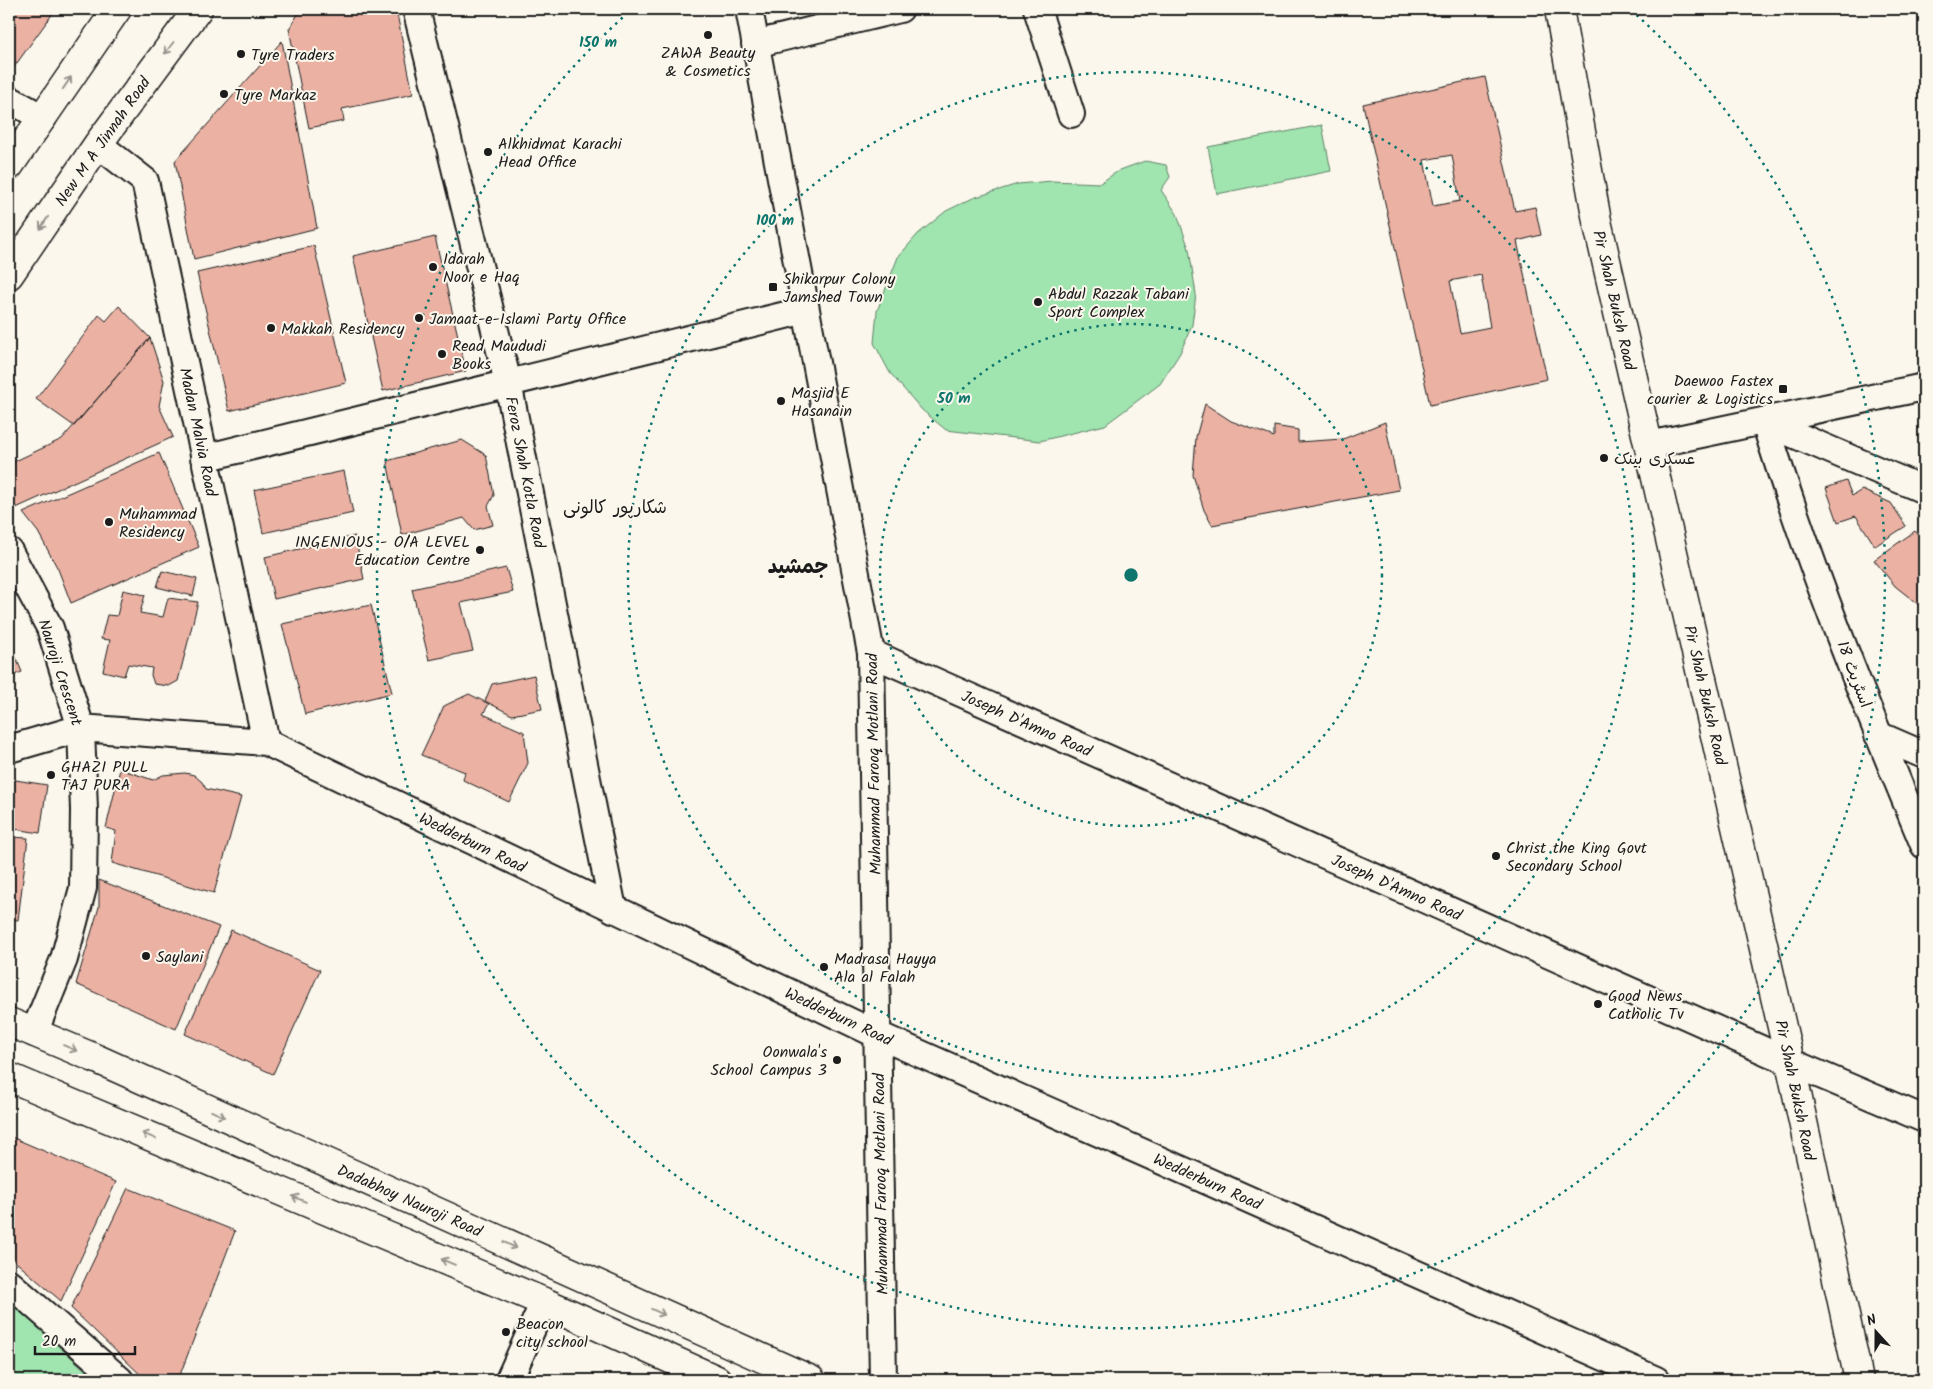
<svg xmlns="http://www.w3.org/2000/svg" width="1933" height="1389" font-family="Kalam,'Playpen Sans Arabic',sans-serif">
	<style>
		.green { fill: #a0e4af; stroke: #5e8066 }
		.building { fill: #ebb2a4; stroke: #1c1c1c; fill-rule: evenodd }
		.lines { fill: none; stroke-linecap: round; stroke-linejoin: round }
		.minor-casing { stroke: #1c1c1c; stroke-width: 30 }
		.tertiary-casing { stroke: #1c1c1c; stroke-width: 31 }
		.secondary-casing { stroke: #1c1c1c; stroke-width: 31 }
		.primary-casing { stroke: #1c1c1c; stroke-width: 31 }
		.minor { stroke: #fbf7ec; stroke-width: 26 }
		.tertiary { stroke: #fbf7ec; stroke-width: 28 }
		.secondary { stroke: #fbf7ec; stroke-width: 28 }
		.primary { stroke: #fbf7ec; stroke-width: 28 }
		.oneway { stroke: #97948e }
		.ring { fill: none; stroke: #0f766e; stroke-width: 2.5; stroke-dasharray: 2.5 5 }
		.poi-dot { fill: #1c1c1c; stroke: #fbf7ec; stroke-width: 2 }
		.labels { text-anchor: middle; stroke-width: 4; stroke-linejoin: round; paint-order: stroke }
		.poi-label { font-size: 16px; fill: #1c1c1c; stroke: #fbf7ec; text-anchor: start }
		.street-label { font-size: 16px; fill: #1c1c1c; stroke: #fbf7ec }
		.neighbourhood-label { font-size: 18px; fill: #1c1c1c; stroke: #fbf7ec }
		.district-label { font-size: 21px; font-weight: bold; fill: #1c1c1c; stroke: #fbf7ec }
		.centre { fill: #0f766e; stroke: #fbf7ec; stroke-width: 2.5 }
		.ring-label { font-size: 15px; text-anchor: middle; font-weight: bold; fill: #0f766e; stroke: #fbf7ec; stroke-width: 4; stroke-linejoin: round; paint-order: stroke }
	</style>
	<rect width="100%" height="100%" fill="#fbf7ec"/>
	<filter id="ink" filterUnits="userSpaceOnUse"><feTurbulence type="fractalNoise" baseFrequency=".02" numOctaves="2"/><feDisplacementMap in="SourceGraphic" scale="10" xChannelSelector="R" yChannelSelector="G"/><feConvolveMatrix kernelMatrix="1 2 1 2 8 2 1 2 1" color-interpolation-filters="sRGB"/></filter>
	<g filter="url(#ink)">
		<!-- green -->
		<path class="green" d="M 1322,125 L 1331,171 L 1217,194 L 1208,147 Z
			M 1145,161 L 1166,165 L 1170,177 L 1161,190 L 1177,214 L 1189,249 L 1196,294 L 1192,325 L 1180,353 L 1160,384 L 1105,425 L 1040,441 L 946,430 L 922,410 L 890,373 L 874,343 L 877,311 L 898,257 L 918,234 L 946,211 L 973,198 L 1018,184 L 1052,181 L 1100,183 L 1120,170 Z
			M 9,1301 L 96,1380 L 9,1380 Z"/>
		<!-- building -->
		<path class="building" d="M 9,9 L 56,9 L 14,67 L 9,69 Z
			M 301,9 L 396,9 L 413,94 L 342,109 L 344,121 L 309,128 L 289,29 Z
			M 282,41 L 317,228 L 194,259 L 175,161 Z
			M 1485,77 L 1515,211 L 1535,207 L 1541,235 L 1517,241 L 1547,379 L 1430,405 L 1363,104 ZM 1452,155 L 1460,201 L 1433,206 L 1424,160 ZM 1481,275 L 1490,327 L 1460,333 L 1450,281 Z
			M 435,237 L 466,371 L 383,391 L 353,256 Z
			M 314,246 L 346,383 L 229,411 L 197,273 Z
			M 119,306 L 150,338 L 74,426 L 36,399 L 99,315 L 106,321 Z
			M 150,338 L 164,381 L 159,406 L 173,437 L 16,508 L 9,492 L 9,464 L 62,439 Z
			M 1205,404 L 1231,421 L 1274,437 L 1274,426 L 1298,430 L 1298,442 L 1343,439 L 1385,422 L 1399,490 L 1212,525 L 1204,510 L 1193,475 L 1196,437 Z
			M 462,440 L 486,455 L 494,495 L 488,506 L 493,525 L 474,530 L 464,518 L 402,535 L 387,461 Z
			M 159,453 L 199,547 L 71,603 L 58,569 L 38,532 L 23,513 Z
			M 344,471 L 353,513 L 263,533 L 254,490 Z
			M 1846,481 L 1852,496 L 1862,490 L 1891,503 L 1906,526 L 1875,546 L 1856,516 L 1838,522 L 1826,488 Z
			M 1915,531 L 1924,542 L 1924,609 L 1895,586 L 1874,560 Z
			M 355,536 L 364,579 L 274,599 L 265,557 Z
			M 506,568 L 513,592 L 461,603 L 473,651 L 429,660 L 412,589 Z
			M 162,571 L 197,579 L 193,596 L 157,587 Z
			M 123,590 L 145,595 L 140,613 L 163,617 L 168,598 L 198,602 L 178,681 L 169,686 L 154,684 L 151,675 L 152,668 L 128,664 L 124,676 L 103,671 L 110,640 L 101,639 L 107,615 L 117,616 Z
			M 371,605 L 392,693 L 305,714 L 282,624 Z
			M 9,641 L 22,672 L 9,677 Z
			M 534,675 L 542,709 L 512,715 L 485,701 L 492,684 Z
			M 469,694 L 489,704 L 483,714 L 524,732 L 528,763 L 509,802 L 463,780 L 465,772 L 421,755 L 444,706 Z
			M 120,769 L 153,780 L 163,775 L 185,773 L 194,775 L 202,782 L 206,789 L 241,797 L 214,893 L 112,863 L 116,831 L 106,828 Z
			M 9,779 L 47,785 L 40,833 L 9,828 Z
			M 9,837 L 28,838 L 18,920 L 9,919 Z
			M 99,880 L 219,927 L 176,1029 L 76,984 L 99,907 Z
			M 231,930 L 320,970 L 273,1074 L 185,1034 Z
			M 9,1136 L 116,1182 L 61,1301 L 9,1256 Z
			M 128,1188 L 235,1231 L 178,1380 L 146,1380 L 71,1308 Z"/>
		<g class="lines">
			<!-- minor casing -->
			<g class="minor-casing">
				<path id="minor" d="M 416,9 L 508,383 L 613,909
					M 749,9 L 871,653 L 883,1380
					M 1037,9 L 1071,114
					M 755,44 L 900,9
					M 9,99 L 43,118
					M 98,144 L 145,181 L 266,742
					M 1765,422 C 1809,566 1866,706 1924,845
					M 1765,422 L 1924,490
					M 1649,445 L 1924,387
					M 204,458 L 806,310
					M 9,551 L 50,628 L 81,728 L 84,810 L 83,888 L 64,959 L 34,1033
					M 871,653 L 1790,1062 L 1924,1119
					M 1878,735 L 1924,755
					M 9,749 L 81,728 L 266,742 L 878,1035 L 1656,1380
					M 9,1283 L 120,1380
					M 509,1380 L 544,1302"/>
			</g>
			<!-- tertiary casing -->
			<g class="tertiary-casing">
				<path id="tertiary" d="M 1559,9 L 1597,221 L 1790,1062 L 1859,1380"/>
			</g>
			<!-- secondary casing -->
			<g class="secondary-casing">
				<path id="secondary" d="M 9,1022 L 97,1059 L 811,1380
					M 9,1077 L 544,1302 L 717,1380"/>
			</g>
			<!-- primary casing -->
			<g class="primary-casing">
				<path id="primary" d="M 9,166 L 117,9
					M 9,275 L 98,144 L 198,9"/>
			</g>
			<!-- minor -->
			<use href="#minor" class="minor"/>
			<!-- tertiary -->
			<use href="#tertiary" class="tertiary"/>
			<!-- secondary -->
			<use href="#secondary" class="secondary"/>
			<!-- primary -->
			<use href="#primary" class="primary"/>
		</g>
		<!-- one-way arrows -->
		<defs><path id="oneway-shaft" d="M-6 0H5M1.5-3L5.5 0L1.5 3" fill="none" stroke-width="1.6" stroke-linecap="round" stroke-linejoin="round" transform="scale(1.25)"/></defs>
		<g class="oneway">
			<use href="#oneway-shaft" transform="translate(169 48) rotate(127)"/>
			<use href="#oneway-shaft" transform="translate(67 83) rotate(-56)"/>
			<use href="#oneway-shaft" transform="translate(44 223) rotate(124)"/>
			<use href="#oneway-shaft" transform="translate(70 1048) rotate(23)"/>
			<use href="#oneway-shaft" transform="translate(218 1114) rotate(24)"/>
			<use href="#oneway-shaft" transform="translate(149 1136) rotate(-157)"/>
			<use href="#oneway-shaft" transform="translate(299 1199) rotate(-157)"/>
			<use href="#oneway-shaft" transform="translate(510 1245) rotate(24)"/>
			<use href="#oneway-shaft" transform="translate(448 1262) rotate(-157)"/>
			<use href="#oneway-shaft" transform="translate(658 1312) rotate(24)"/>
		</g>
	</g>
	<!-- distance rings -->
	<g class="ring">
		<circle cx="1131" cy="575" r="251"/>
		<circle cx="1131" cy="575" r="503"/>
		<path d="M1631 10A754 754 0 1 1 631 10"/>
	</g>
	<!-- markers -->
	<g class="poi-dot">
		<circle cx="708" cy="35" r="5"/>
		<circle cx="241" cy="54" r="5"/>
		<circle cx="224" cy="94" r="5"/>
		<circle cx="488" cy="152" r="5"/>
		<circle cx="433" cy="267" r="5"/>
		<rect x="768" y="282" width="10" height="10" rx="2.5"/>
		<circle cx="1038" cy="302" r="5"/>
		<circle cx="419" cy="318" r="5"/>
		<circle cx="271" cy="328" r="5"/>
		<circle cx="442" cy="354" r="5"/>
		<rect x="1778" y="384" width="10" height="10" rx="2.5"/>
		<circle cx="781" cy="401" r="5"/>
		<circle cx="1604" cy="458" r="5"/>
		<circle cx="109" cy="522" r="5"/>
		<circle cx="480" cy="550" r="5"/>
		<circle cx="51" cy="775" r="5"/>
		<circle cx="1496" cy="856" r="5"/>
		<circle cx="146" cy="956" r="5"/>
		<circle cx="824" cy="967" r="5"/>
		<circle cx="1598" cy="1004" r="5"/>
		<circle cx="837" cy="1060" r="5"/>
		<circle cx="506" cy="1332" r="5"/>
	</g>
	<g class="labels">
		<!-- poi labels -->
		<g class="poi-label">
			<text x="708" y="58" text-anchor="middle">ZAWA Beauty<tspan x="708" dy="18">&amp; Cosmetics</tspan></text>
			<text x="251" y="60">Tyre Traders</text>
			<text x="234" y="100">Tyre Markaz</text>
			<text x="498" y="149">Alkhidmat Karachi<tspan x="498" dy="18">Head Office</tspan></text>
			<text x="443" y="264">Idarah<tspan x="443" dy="18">Noor e Haq</tspan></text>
			<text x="783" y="284">Shikarpur Colony<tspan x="783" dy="18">Jamshed Town</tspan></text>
			<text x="1048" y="299">Abdul Razzak Tabani<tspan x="1048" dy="18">Sport Complex</tspan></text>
			<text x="429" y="324">Jamaat-e-Islami Party Office</text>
			<text x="281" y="334">Makkah Residency</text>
			<text x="452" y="351">Read Maududi<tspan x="452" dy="18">Books</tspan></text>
			<text x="1773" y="386" text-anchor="end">Daewoo Fastex<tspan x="1773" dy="18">courier &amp; Logistics</tspan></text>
			<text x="791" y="398">Masjid E<tspan x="791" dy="18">Hasanain</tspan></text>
			<text x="1614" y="464">عسکری بینک</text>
			<text x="119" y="519">Muhammad<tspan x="119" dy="18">Residency</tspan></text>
			<text x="470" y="547" text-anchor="end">INGENIOUS - O/A LEVEL<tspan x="470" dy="18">Education Centre</tspan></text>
			<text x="61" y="772">GHAZI PULL<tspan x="61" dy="18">TAJ PURA</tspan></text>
			<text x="1506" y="853">Christ the King Govt<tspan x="1506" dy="18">Secondary School</tspan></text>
			<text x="156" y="962">Saylani</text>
			<text x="834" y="964">Madrasa Hayya<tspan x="834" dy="18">Ala al Falah</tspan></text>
			<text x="1608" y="1001">Good News<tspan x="1608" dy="18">Catholic Tv</tspan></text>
			<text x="827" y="1057" text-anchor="end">Oonwala's<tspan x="827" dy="18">School Campus 3</tspan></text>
			<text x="516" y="1329">Beacon<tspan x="516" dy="18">city school</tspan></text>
		</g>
		<!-- street labels -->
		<g class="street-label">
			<text transform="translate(102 141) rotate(-55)" y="6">New M A Jinnah Road</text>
			<text transform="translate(1615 300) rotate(77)" y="6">Pir Shah Buksh Road</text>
			<text transform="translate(199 432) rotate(78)" y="6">Madan Malvia Road</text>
			<text transform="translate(526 472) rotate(79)" y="6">Feroz Shah Kotla Road</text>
			<text transform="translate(61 672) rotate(72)" y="6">Nauroji Crescent</text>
			<text transform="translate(1855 674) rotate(69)" y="6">اسٹریٹ 18</text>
			<text transform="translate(1706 695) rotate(77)" y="6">Pir Shah Buksh Road</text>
			<text transform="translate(1027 723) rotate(24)" y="6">Joseph D'Amno Road</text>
			<text transform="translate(873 764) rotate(-91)" y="6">Muhammad Farooq Motlani Road</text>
			<text transform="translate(473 842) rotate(26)" y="6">Wedderburn Road</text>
			<text transform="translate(1397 887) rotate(24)" y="6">Joseph D'Amno Road</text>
			<text transform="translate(839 1016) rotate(25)" y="6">Wedderburn Road</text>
			<text transform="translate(1796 1090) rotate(78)" y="6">Pir Shah Buksh Road</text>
			<text transform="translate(1208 1181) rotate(24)" y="6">Wedderburn Road</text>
			<text transform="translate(880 1184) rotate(-91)" y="6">Muhammad Farooq Motlani Road</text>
			<text transform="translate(410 1200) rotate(24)" y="6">Dadabhoy Nauroji Road</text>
		</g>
		<!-- neighbourhood labels -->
		<g class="neighbourhood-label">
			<text x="615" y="513">شکارپور کالونی</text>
		</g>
		<!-- district labels -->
		<g class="district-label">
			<text x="798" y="573">جمشید</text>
		</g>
	</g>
	<circle cx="1131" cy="575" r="8" class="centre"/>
	<g class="ring-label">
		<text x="598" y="47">150 m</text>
		<text x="775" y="225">100 m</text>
		<text x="954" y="403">50 m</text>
	</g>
	<!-- margin -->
	<rect width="1933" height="1389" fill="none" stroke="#fbf7ec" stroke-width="30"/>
	<rect x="15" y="15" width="1903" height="1359" fill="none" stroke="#1c1c1c" stroke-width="2" filter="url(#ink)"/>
	<!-- north arrow -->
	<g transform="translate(1876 1332) rotate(339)" stroke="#fbf7ec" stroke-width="4" paint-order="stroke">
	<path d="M0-4L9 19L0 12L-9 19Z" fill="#1c1c1c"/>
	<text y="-8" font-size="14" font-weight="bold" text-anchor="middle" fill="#1c1c1c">N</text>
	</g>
	<!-- scale -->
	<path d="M35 1346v8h100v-8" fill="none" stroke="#1c1c1c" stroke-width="2.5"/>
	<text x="42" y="1346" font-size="15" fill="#1c1c1c" stroke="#fbf7ec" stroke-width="4" paint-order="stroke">20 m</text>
</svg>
